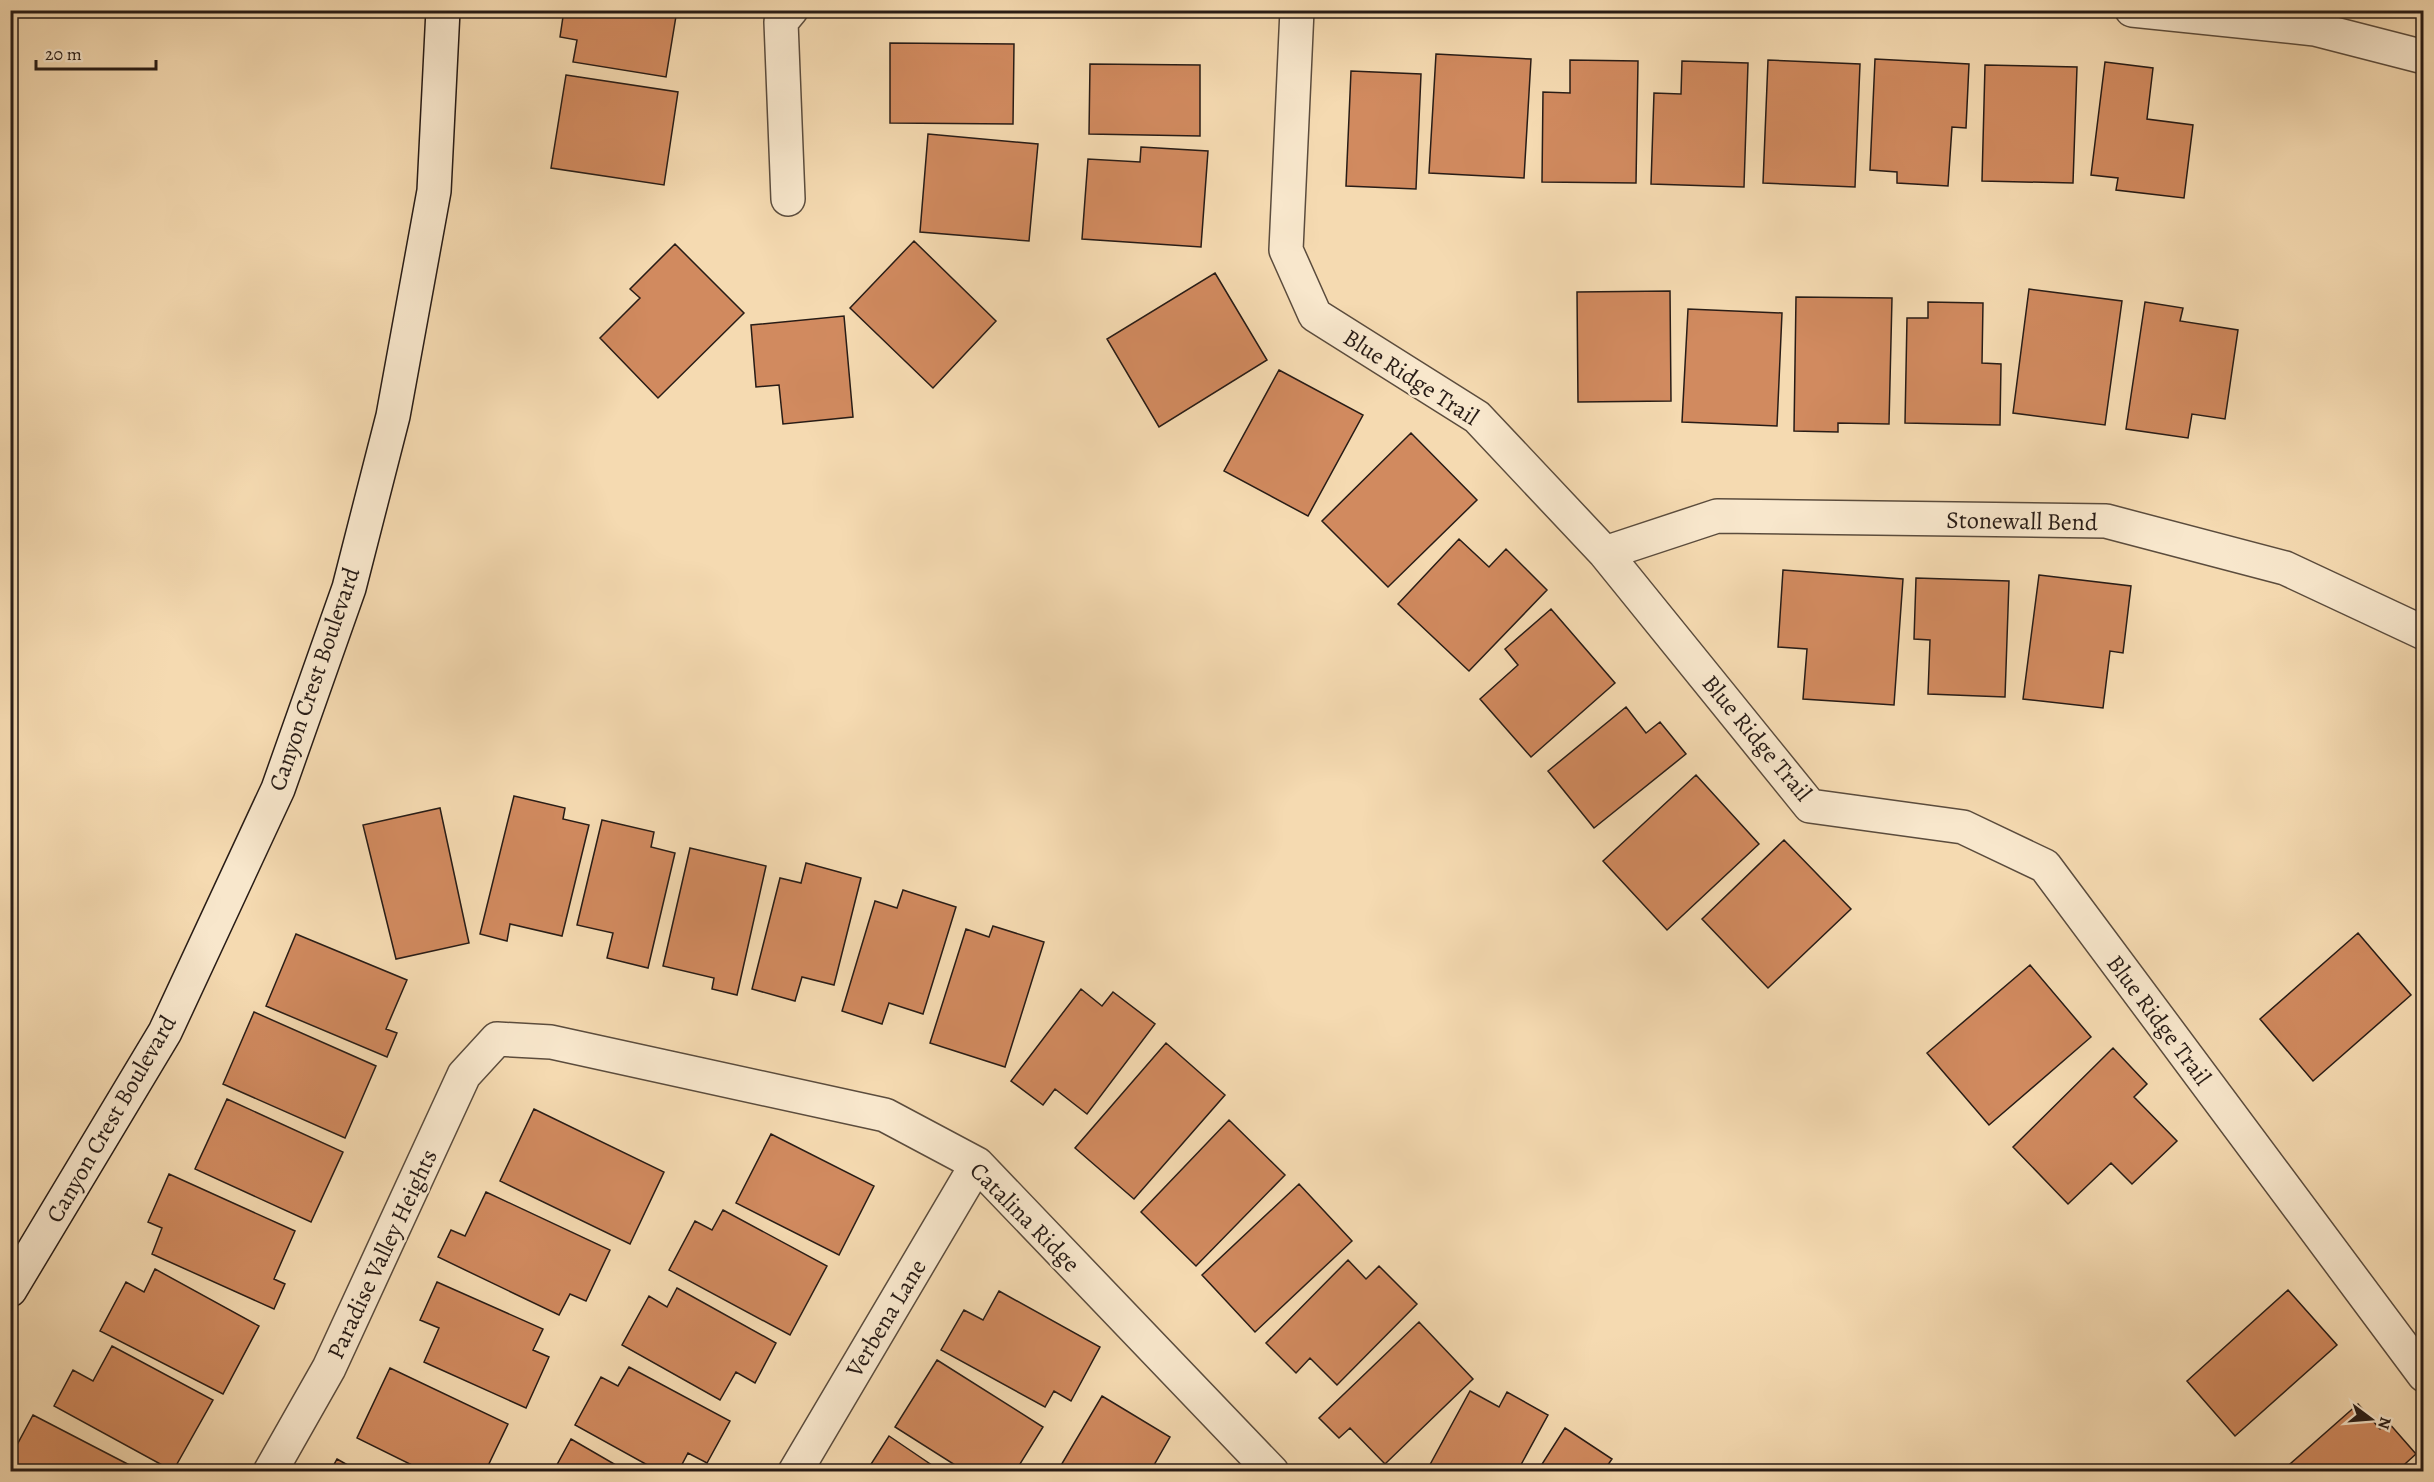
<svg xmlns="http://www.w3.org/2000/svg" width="2434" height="1482" font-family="Alegreya,serif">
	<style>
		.building { fill: #d18a5f; stroke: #281c16; stroke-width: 1.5 }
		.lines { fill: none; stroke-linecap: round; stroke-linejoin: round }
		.street-casing { stroke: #5b4c3d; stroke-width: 36 }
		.secondary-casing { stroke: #281c16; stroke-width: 36 }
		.street { stroke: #f8e7cc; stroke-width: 33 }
		.secondary { stroke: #f8e7cc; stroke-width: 33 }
		.labels { text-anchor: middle; stroke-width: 5; stroke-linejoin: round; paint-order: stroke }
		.street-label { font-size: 24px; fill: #281c16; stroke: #f8e7cc }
	</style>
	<rect width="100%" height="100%" fill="#f5dab1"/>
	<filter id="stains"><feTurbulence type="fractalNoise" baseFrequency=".00333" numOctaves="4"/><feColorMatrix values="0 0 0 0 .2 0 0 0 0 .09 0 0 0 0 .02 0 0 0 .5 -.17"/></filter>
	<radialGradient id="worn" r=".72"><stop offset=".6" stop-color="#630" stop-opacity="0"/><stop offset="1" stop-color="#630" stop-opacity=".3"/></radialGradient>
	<!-- building -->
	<path class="building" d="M 564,10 L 677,10 L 666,77 L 573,62 L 577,40 L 560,37 Z
		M 890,43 L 1014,44 L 1013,124 L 890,123 Z
		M 1436,54 L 1531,59 L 1524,178 L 1429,173 Z
		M 1875,59 L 1969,64 L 1966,128 L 1952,127 L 1948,186 L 1897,183 L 1897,172 L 1870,170 Z
		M 1570,60 L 1638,61 L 1636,183 L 1542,182 L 1543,92 L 1570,93 Z
		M 1768,60 L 1860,64 L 1855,187 L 1763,183 Z
		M 1682,61 L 1748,63 L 1744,187 L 1651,184 L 1654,93 L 1681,94 Z
		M 2105,62 L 2153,68 L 2147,119 L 2193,125 L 2184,198 L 2116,190 L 2118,178 L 2091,175 Z
		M 1090,64 L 1200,65 L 1200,136 L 1089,134 Z
		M 1985,65 L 2077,67 L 2073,183 L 1982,181 Z
		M 1351,71 L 1421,74 L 1416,189 L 1346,186 Z
		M 566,75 L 678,92 L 664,185 L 551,168 Z
		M 928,134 L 1038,144 L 1029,241 L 920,232 Z
		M 1141,147 L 1208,151 L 1201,247 L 1082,239 L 1088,159 L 1140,162 Z
		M 914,241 L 996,321 L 933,388 L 850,308 Z
		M 675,244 L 744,313 L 658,398 L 600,338 L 640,298 L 630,289 Z
		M 1215,273 L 1267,360 L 1159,427 L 1107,339 Z
		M 2029,289 L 2122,301 L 2105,425 L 2013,413 Z
		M 1670,291 L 1671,401 L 1578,402 L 1577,292 Z
		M 1796,297 L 1892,298 L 1889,424 L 1838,423 L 1838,432 L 1794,431 Z
		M 1928,302 L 1983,303 L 1982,363 L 2001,364 L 2000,425 L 1905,423 L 1907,318 L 1928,318 Z
		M 2145,302 L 2183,308 L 2180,321 L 2238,330 L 2225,419 L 2192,414 L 2188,438 L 2126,429 Z
		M 1688,309 L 1782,313 L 1777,426 L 1682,422 Z
		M 844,316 L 853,417 L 783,424 L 779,385 L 756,387 L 751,325 Z
		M 1279,370 L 1363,415 L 1308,516 L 1224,471 Z
		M 1411,433 L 1477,500 L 1388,587 L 1322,521 Z
		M 1459,539 L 1489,567 L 1506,549 L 1547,590 L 1469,671 L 1398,604 Z
		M 1783,570 L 1903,579 L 1894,705 L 1803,699 L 1807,649 L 1778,647 Z
		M 2039,575 L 2131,586 L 2123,653 L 2110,651 L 2103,708 L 2023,699 Z
		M 1916,578 L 2009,581 L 2005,697 L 1928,694 L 1930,640 L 1914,639 Z
		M 1551,609 L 1615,683 L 1531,757 L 1480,699 L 1518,665 L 1505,649 Z
		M 1626,707 L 1646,733 L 1660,722 L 1686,754 L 1594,828 L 1548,771 Z
		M 1696,775 L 1759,844 L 1667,930 L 1603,861 Z
		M 514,796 L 565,808 L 563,819 L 589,825 L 562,936 L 510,924 L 507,941 L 480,934 Z
		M 440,808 L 469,943 L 396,959 L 363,825 Z
		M 602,820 L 654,832 L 651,847 L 675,853 L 648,968 L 607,958 L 613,933 L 577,925 Z
		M 1784,840 L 1851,909 L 1768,988 L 1702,919 Z
		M 690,848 L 766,866 L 737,995 L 712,989 L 714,978 L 663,966 Z
		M 806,863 L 861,878 L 834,985 L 802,977 L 795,1001 L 752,989 L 780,878 L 801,883 Z
		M 903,890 L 956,907 L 923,1014 L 889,1003 L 882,1024 L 842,1011 L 875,901 L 897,908 Z
		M 993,926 L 1044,942 L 1005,1067 L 930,1043 L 966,929 L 989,937 Z
		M 2358,933 L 2411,995 L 2313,1081 L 2260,1019 Z
		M 296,934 L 407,980 L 386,1029 L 397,1033 L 387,1057 L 266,1006 Z
		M 2030,965 L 2091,1037 L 1989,1125 L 1927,1053 Z
		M 1081,989 L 1102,1006 L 1113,992 L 1155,1024 L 1087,1114 L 1055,1089 L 1043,1105 L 1011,1081 Z
		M 254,1012 L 376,1066 L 345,1138 L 223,1084 Z
		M 1166,1043 L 1225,1095 L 1134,1199 L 1075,1148 Z
		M 2113,1048 L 2147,1084 L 2134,1097 L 2177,1141 L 2132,1184 L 2111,1163 L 2068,1204 L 2013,1147 Z
		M 227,1099 L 343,1152 L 311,1222 L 195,1169 Z
		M 534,1109 L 664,1172 L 630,1244 L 500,1181 Z
		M 1229,1120 L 1285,1175 L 1196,1266 L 1141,1212 Z
		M 771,1134 L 874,1186 L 839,1255 L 736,1203 Z
		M 169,1174 L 295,1231 L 274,1279 L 285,1284 L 274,1309 L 152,1254 L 162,1228 L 148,1222 Z
		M 1299,1184 L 1352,1241 L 1255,1332 L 1202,1275 Z
		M 486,1192 L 610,1250 L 586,1301 L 570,1294 L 559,1315 L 438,1257 L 451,1230 L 465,1236 Z
		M 723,1210 L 827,1266 L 790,1335 L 669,1270 L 695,1221 L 712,1230 Z
		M 1348,1260 L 1366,1279 L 1379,1266 L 1417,1304 L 1337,1385 L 1310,1358 L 1296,1373 L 1266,1343 Z
		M 155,1269 L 259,1326 L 223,1394 L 100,1331 L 126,1282 L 144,1292 Z
		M 437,1282 L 543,1329 L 533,1350 L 549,1357 L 526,1408 L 424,1362 L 439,1328 L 420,1320 Z
		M 677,1288 L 776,1343 L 755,1383 L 736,1372 L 720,1400 L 622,1345 L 649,1296 L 667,1307 Z
		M 2288,1290 L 2337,1345 L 2235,1436 L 2187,1381 Z
		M 999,1291 L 1100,1347 L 1071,1401 L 1054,1391 L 1045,1407 L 941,1350 L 964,1310 L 983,1320 Z
		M 1419,1322 L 1473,1379 L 1385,1464 L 1350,1428 L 1339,1438 L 1319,1418 Z
		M 112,1346 L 213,1400 L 173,1471 L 54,1406 L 73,1370 L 93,1381 Z
		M 937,1360 L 1043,1427 L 1015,1472 L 966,1472 L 895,1427 Z
		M 629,1367 L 730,1421 L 707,1463 L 688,1453 L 678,1472 L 660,1472 L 575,1425 L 601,1377 L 618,1386 Z
		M 390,1368 L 508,1424 L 485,1472 L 426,1472 L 357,1438 Z
		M 1470,1391 L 1499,1407 L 1507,1392 L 1548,1415 L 1517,1472 L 1426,1472 Z
		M 1102,1396 L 1170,1437 L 1150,1472 L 1057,1472 Z
		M 2358,1404 L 2380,1429 L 2388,1422 L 2416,1454 L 2396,1472 L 2281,1472 Z
		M 33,1415 L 143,1472 L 10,1472 L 10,1458 Z
		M 1565,1428 L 1612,1459 L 1603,1472 L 1537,1472 Z
		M 889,1436 L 942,1472 L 866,1472 Z
		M 571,1439 L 628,1472 L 553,1472 Z
		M 337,1459 L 360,1472 L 330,1472 Z"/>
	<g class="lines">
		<!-- street casing -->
		<g class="street-casing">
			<path id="street" d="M 1297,10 L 1286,250 L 1315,315 L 1477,417 L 1605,553 L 1810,806 L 1963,827 L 2045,866 L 2424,1375
				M 2132,10 L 2315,29 L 2424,57
				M 788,199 L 781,22 L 791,10
				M 1605,553 L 1717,516 L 2106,521 L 2285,568 L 2424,633
				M 270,1472 L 329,1368 L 464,1075 L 497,1039 L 551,1042 L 885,1115 L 977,1164 L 1272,1472
				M 795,1472 L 977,1164"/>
		</g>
		<!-- secondary casing -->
		<g class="secondary-casing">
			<path id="secondary" d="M 10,1290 L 165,1032 L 278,789 L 349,588 L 393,416 L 434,191 L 443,10"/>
		</g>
		<!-- street -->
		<use href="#street" class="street"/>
		<!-- secondary -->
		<use href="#secondary" class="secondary"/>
	</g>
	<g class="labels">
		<!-- street labels -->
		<g class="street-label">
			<text transform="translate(1411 377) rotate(33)" y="8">Blue Ridge Trail</text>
			<text transform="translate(2022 521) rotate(1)" y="8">Stonewall Bend</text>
			<text transform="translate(314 679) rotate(-71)" y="8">Canyon Crest Boulevard</text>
			<text transform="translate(1757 738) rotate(50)" y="8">Blue Ridge Trail</text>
			<text transform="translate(2159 1020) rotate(53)" y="8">Blue Ridge Trail</text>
			<text transform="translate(111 1119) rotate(-60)" y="8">Canyon Crest Boulevard</text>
			<text transform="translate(1025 1217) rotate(45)" y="8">Catalina Ridge</text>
			<text transform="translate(382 1254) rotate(-65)" y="8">Paradise Valley Heights</text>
			<text transform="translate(886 1318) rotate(-59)" y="8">Verbena Lane</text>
		</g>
	</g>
	<!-- margin -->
	<rect width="2434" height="1482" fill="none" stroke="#f5dab1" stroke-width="36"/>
	<rect x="12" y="12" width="2410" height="1458" fill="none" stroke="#281c16" stroke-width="3"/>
	<rect x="18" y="18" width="2398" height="1446" fill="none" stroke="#281c16" stroke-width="1.5"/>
	<!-- north arrow -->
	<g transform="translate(2371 1419) rotate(106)" stroke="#f8e7cc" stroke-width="4.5" paint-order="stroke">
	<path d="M0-4.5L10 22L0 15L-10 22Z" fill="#281c16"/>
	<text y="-9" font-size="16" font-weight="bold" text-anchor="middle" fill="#281c16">N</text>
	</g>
	<!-- scale -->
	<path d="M36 60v9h120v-9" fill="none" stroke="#281c16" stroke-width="3"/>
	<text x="45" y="60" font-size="18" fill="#281c16" stroke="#f8e7cc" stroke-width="4.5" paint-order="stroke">20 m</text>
	<rect width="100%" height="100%" filter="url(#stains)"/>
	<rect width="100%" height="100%" fill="url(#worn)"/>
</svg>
